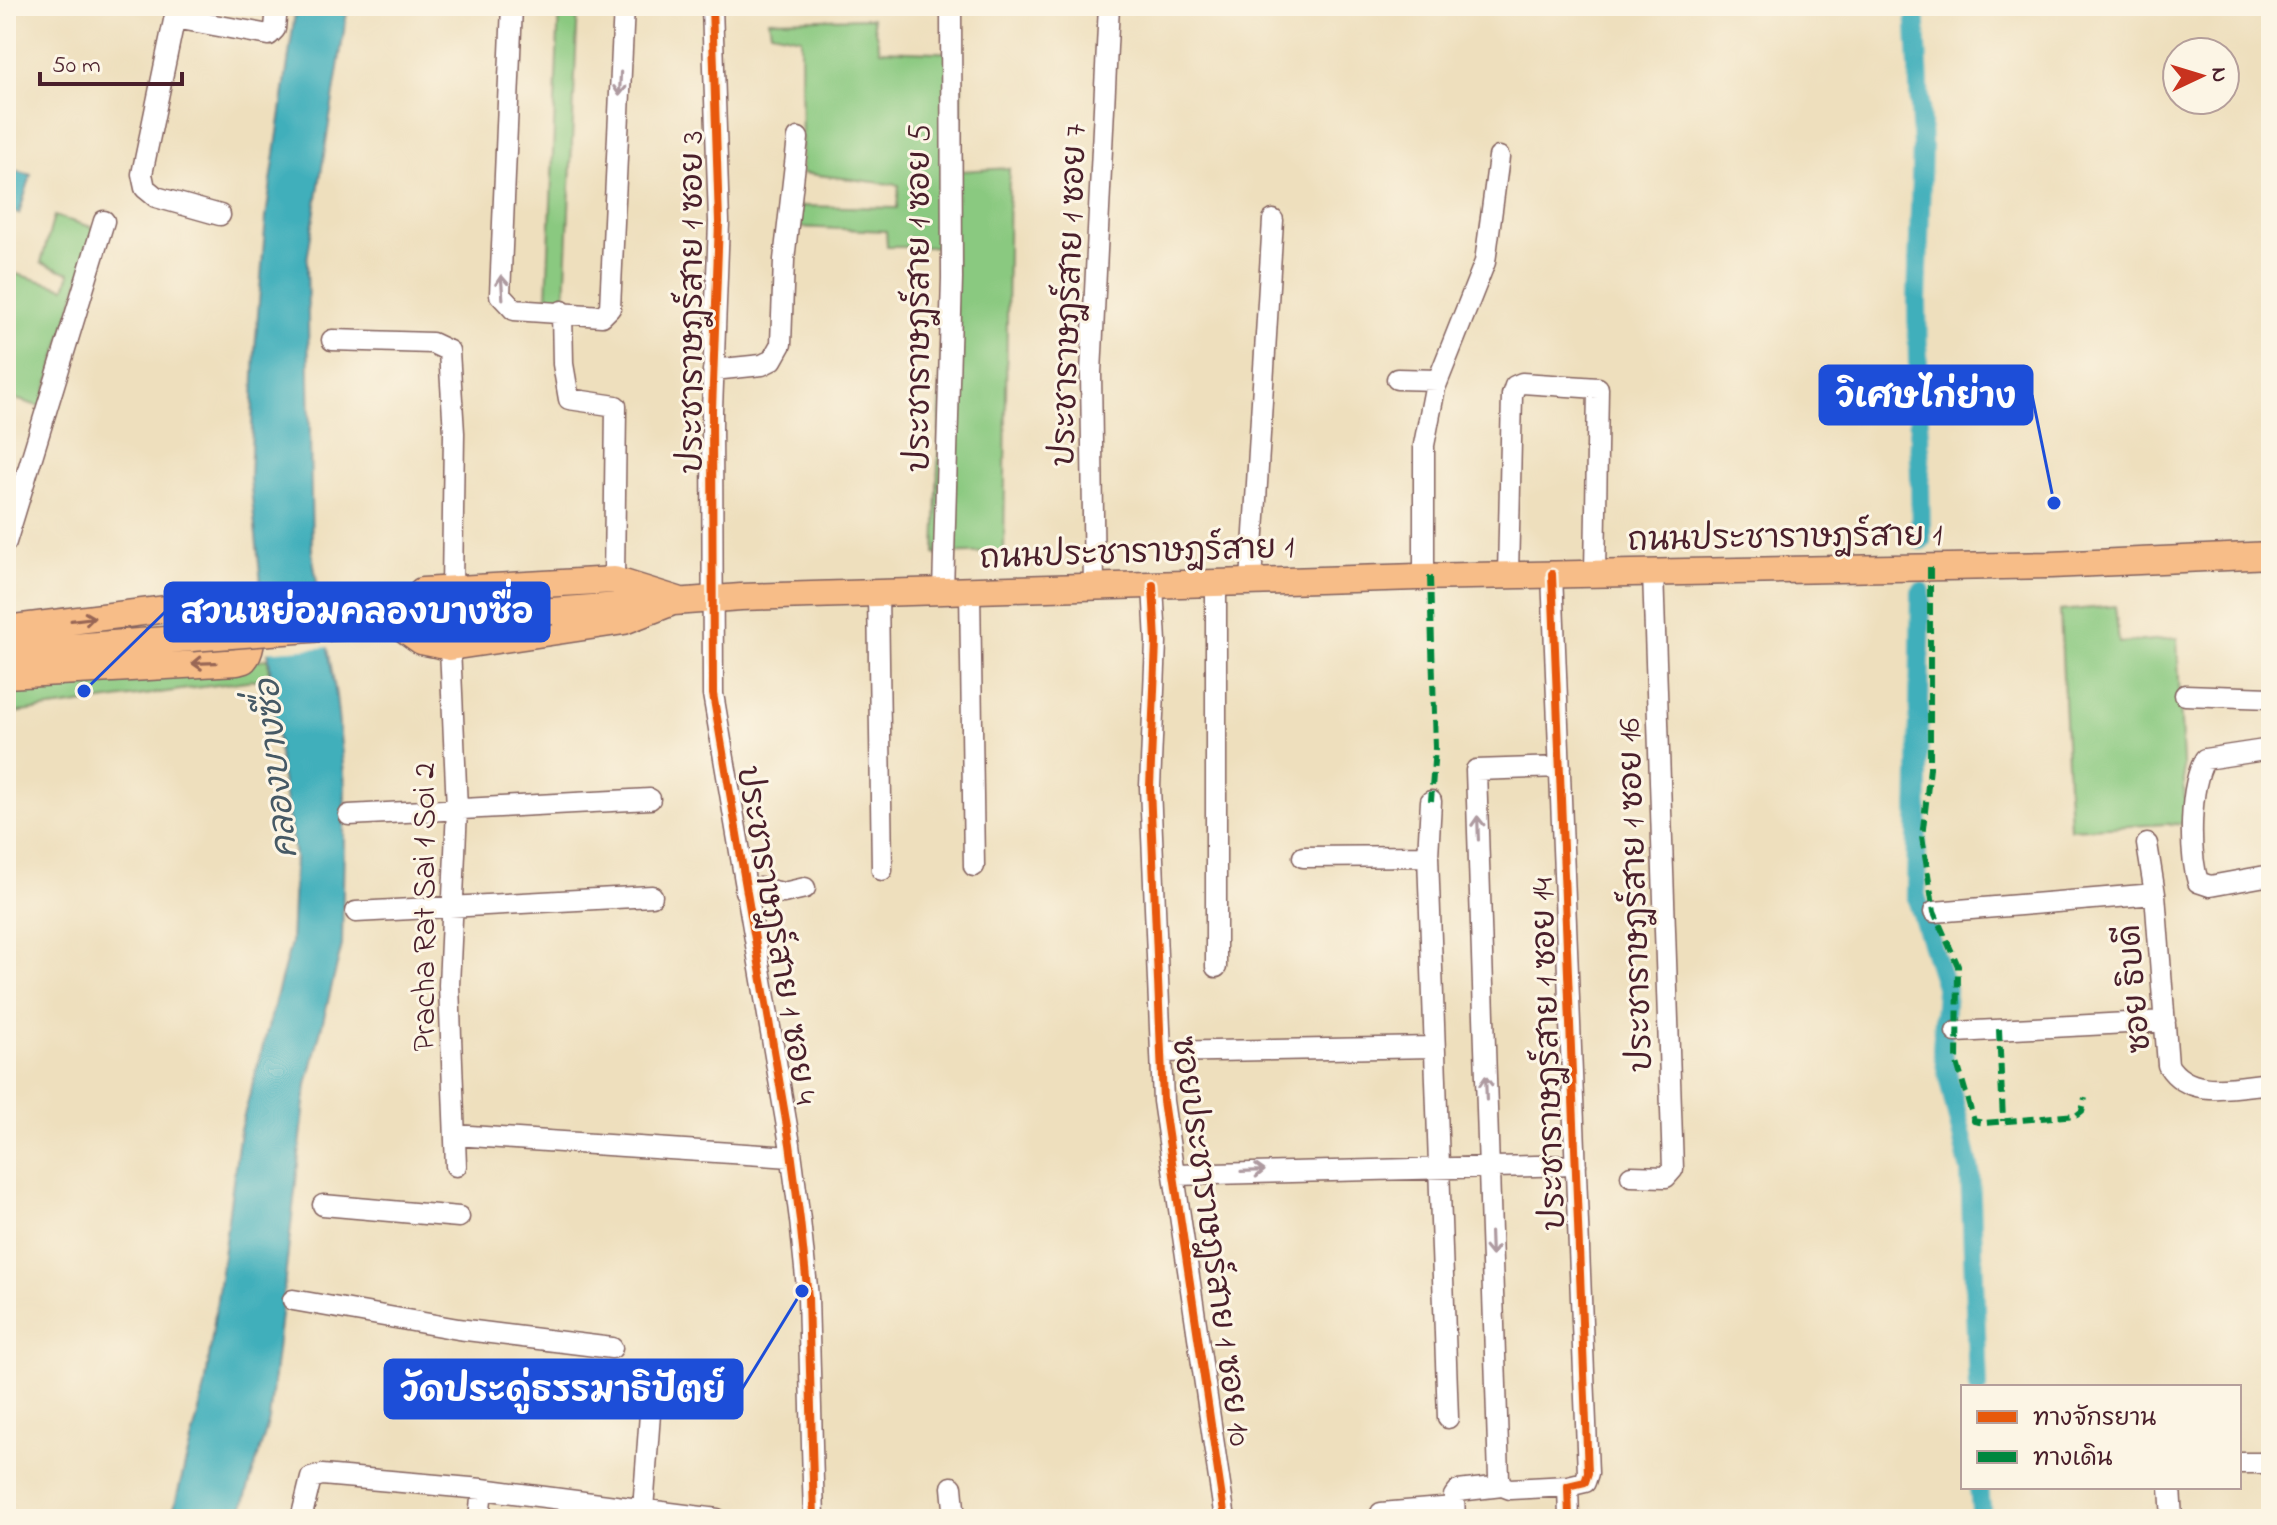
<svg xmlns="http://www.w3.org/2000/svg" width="2277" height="1525" font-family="'Indie Flower','Playpen Sans Thai',sans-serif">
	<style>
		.green { fill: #8ac980; stroke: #6a7456; stroke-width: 2 }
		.water { fill: #3fafbb; stroke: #446773; stroke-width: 2 }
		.pier { fill: #eedfbd }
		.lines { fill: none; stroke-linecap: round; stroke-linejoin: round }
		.canal { stroke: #3fafbb; stroke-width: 20 }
		.minor-casing { stroke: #83625e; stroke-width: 23 }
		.major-casing { stroke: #83625e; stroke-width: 29 }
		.minor { stroke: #fff; stroke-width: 20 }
		.major { stroke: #f7bd88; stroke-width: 26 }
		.major-bridge-casing { stroke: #83625e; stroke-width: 29; stroke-linecap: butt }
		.major-bridge { stroke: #f7bd88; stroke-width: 26 }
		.quiet { stroke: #00873e; stroke-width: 6; stroke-dasharray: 12 6; stroke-linecap: butt }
		.cycleway-casing { stroke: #fcf5e5; stroke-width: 13 }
		.cycleway { stroke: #e8590c; stroke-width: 8 }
		.oneway { stroke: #ae9aa0 }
		.oneway2 { stroke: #986655 }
		.labels { text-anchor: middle; stroke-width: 6; stroke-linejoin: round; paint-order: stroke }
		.street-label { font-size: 32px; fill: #4a1f2b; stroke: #fcf5e5 }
		.water-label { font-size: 34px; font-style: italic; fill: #465965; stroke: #fcf5e5 }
		.leader { fill: none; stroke: #1d4ed8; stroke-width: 3 }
		.callout-dot { fill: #1d4ed8; stroke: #fcf5e5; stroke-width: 3 }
		.callout { fill: #1d4ed8; stroke: #1d4ed8; stroke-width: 3 }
		.callout-label { font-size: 34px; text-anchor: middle; font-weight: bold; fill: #fff }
	</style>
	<rect width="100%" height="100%" fill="#fcf5e5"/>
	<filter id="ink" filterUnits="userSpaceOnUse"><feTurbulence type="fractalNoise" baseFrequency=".0125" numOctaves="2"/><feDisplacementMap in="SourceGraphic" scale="16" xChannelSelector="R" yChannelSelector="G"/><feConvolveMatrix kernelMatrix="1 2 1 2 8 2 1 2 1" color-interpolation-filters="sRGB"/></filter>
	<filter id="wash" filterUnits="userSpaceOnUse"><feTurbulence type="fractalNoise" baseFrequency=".006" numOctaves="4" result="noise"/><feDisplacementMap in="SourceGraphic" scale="32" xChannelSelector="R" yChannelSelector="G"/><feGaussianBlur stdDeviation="1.8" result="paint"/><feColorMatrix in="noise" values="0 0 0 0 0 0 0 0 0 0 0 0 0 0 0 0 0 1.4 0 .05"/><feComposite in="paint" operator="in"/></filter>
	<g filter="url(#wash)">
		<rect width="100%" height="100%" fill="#eedfbd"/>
		<!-- green -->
		<path class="green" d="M 559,6 L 578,6 L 565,301 L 547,300 Z
			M 872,18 L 880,50 L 962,53 L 961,171 L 1009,168 L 1004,552 L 935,554 L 945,247 L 887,247 L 886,231 L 798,227 L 800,206 L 897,208 L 899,185 L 802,173 L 801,38 L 771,32 L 769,20 Z
			M 54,216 L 95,228 L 41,407 L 6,396 L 6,271 L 65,288 L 70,273 L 41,263 Z
			M 2115,606 L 2119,643 L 2177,638 L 2186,823 L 2070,829 L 2060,611 Z
			M 268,659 L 269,678 L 6,714 L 6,681 Z"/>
		<!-- water -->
		<path class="water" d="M 296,6 L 348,6 L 307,260 L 312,553 L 336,696 L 345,784 L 342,945 L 307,1085 L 269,1420 L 239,1519 L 171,1519 L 205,1388 L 240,1130 L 291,943 L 295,857 L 281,773 L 250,479 L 255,350 L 266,217 Z
			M 6,168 L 31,175 L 19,214 L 6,209 Z"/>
		<!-- pier -->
		<path class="pier" d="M 326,608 L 332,647 L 263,652 L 259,612 Z"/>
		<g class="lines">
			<!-- canal -->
			<path class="canal" d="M 1915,6 L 1922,146 L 1917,302 L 1921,540
				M 1921,592 L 1916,896 L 1946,989 L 1942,1050 L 1970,1171 L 1978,1387
				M 1979,1487 L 1982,1519"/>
		</g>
	</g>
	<g filter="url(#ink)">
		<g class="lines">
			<!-- minor casing -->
			<g class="minor-casing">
				<path id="minor" d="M 177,6 L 142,174 L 145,188 L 156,197 L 220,215
					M 512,6 L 500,295 L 514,310 L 602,316 L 610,308 L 624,6
					M 712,6 L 719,222 L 712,410 L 713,694 L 790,1144 L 800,1220 L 808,1297 L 814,1519
					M 175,18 L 269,35 L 275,29 L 277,6
					M 562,311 L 563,364 L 569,399 L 616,406 L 614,580
					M 332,340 L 432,343 L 449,351 L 454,433 L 452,589
					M 713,370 L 762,365 L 772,360 L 781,344 L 784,260 L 798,138
					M 1397,379 L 1438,380
					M 6,542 L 104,221
					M 1552,574 L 1588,1473 L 1585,1482 L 1568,1486 L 1569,1519
					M 1508,575 L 1512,395 L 1515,386 L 1522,383 L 1598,388 L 1595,573
					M 1424,576 L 1424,445 L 1435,388 L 1485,262 L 1499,157
					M 1251,582 L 1273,220
					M 1216,583 L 1216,967
					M 1153,585 L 1156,642 L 1150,787 L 1163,1101 L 1225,1519
					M 1094,587 L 1091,373 L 1109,6
					M 970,590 L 974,866
					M 943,591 L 952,278 L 951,6
					M 878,593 L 882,870
					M 450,647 L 457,809 L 449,985 L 456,1166
					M 2185,695 L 2271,698
					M 2271,749 L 2205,759 C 2189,787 2189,852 2198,882 L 2210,886 L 2271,875
					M 1560,767 L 1476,770 L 1499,1478 L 1502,1486 L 1510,1489 L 1568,1486
					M 1431,801 L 1428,856 L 1448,1418
					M 349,815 L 650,799
					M 2147,844 L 2155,894 L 2168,1065 C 2189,1100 2236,1086 2271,1083
					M 1303,857 L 1428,856
					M 745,891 L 760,888 L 783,893 L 805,888
					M 356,912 L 652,896
					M 1934,912 L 2155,894
					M 1956,1032 L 2165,1021
					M 1161,1052 L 1433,1047
					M 455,1135 L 791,1157
					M 1175,1175 L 1576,1165
					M 1631,1176 L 1666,1177 L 1673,1169 L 1653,572
					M 323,1205 L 459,1217
					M 293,1300 L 458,1329 L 612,1348
					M 2239,1463 L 2271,1463
					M 952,1487 L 955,1519
					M 2170,1487 L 2172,1519
					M 643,1510 L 651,1400
					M 1381,1513 L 1454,1507
					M 301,1519 L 311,1478 L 322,1475 L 482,1489 L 717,1519
					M 479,1519 L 482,1489
					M 1455,1519 L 1454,1496 L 1458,1491 L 1502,1486"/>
			</g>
			<!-- major casing -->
			<g class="major-casing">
				<path id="major" d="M 614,580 L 678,600 L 624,621 L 450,647 L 421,641 L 404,629 L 403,610 L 422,591 Z
					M 552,611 L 741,597 L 1418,577 L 2051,565 L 2271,555
					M 6,629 L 231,601 C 252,606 257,646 244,660 L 237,662 L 6,675
					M 6,652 L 192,638"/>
			</g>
			<!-- minor -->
			<use href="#minor" class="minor"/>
			<!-- major -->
			<use href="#major" class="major"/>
			<!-- major-bridge casing -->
			<g class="major-bridge-casing">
				<path id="major-bridge" d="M 192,638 L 552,611"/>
			</g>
			<!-- major-bridge -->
			<use href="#major-bridge" class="major-bridge"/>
			<!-- quiet -->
			<path class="quiet" d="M 1930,567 L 1930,768 L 1922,837 L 1934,912 L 1958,966 L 1957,1063 L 1974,1121 L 1984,1123 L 2077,1115 L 2082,1111 L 2085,1098
				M 1430,576 L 1435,748 L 1431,801
				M 1999,1029 L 2003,1121"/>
			<!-- cycleway casing -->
			<g class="cycleway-casing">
				<path id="cycleway" d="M 712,6 L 719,222 L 712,410 L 713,694 L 790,1144 L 800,1220 L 808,1297 L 814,1519
					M 1552,574 L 1588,1473 L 1585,1482 L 1568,1486 L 1569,1519
					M 1153,585 L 1156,642 L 1150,787 L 1163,1101 L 1225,1519"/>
			</g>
			<!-- cycleway -->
			<use href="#cycleway" class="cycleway"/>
		</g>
		<!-- one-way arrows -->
		<defs><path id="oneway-shaft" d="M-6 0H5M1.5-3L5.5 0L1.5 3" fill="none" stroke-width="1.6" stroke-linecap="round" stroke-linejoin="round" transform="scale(2)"/></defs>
		<g class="oneway">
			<use href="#oneway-shaft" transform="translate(620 84) rotate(93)"/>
			<use href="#oneway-shaft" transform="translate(502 287) rotate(-94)"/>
			<use href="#oneway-shaft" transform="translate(1478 828) rotate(-92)"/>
			<use href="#oneway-shaft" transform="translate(1486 1088) rotate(-92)"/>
			<use href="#oneway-shaft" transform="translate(1253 1171) rotate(-2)"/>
			<use href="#oneway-shaft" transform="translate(1491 1244) rotate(88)"/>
		</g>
		<g class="oneway2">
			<use href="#oneway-shaft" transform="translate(83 619) rotate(-7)"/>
			<use href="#oneway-shaft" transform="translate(204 663) rotate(178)"/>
		</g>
	</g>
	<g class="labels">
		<!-- street labels -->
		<g class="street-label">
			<text transform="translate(1068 295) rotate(-88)" y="11">ประชาราษฎร์สาย 1 ซอย 7</text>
			<text transform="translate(918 298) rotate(-90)" y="11">ประชาราษฎร์สาย 1 ซอย 5</text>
			<text transform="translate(691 302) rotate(-90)" y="11">ประชาราษฎร์สาย 1 ซอย 3</text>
			<text transform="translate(1785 536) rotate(-1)" y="11">ถนนประชาราษฎร์สาย 1</text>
			<text transform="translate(1137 551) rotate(-2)" y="11">ถนนประชาราษฎร์สาย 1</text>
			<text transform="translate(1634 895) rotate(-92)" y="11">ประชาราษฎร์สาย 1 ซอย 16</text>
			<text transform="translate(423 907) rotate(-90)" y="11">Pracha Rat Sai 1 Soi 2</text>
			<text transform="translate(778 935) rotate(80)" y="11">ประชาราษฎร์สาย 1 ซอย 4</text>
			<text transform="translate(2133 989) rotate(-95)" y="11">ซอย ธิบดี</text>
			<text transform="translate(1547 1054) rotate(-92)" y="11">ประชาราษฎร์สาย 1 ซอย 14</text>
			<text transform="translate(1213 1241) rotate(82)" y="11">ซอยประชาราษฎร์สาย 1 ซอย 10</text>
		</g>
		<!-- water labels -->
		<g class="water-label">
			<text transform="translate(275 769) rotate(-96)" y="12">คลองบางซื่อ</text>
		</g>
	</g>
	<!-- callouts -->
	<path class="leader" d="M2054 503L2032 395M84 691L165 612M802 1291L742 1389"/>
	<g class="callout-dot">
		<circle cx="2054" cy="503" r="8"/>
		<circle cx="84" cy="691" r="8"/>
		<circle cx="802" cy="1291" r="8"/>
	</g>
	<g class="callout">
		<rect x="1820" y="366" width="212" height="58" rx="8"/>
		<rect x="165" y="583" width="384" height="58" rx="8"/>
		<rect x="385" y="1360" width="357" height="58" rx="8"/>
	</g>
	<g class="callout-label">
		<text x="1926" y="407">วิเศษไก่ย่าง</text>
		<text x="357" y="623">สวนหย่อมคลองบางซื่อ</text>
		<text x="563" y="1401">วัดประดู่ธรรมาธิปัตย์</text>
	</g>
	<!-- margin -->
	<rect width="2277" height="1525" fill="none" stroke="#fcf5e5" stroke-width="32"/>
	<!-- legend -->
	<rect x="1961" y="1385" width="280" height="104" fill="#fcf5e5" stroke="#b59f9b" stroke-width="2"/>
	<rect x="1977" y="1411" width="40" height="12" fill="#e8590c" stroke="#b59f9b" stroke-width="2"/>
	<text x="2033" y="1425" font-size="24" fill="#4a1f2b">ทางจักรยาน</text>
	<rect x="1977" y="1451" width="40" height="12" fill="#00873e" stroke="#b59f9b" stroke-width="2"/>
	<text x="2033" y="1465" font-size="24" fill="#4a1f2b">ทางเดิน</text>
	<!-- north arrow -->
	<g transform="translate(2201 76) rotate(86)"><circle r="38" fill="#fcf5e5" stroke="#b59f9b" stroke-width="2"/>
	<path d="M0-6L14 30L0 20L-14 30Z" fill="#c8321e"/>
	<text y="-12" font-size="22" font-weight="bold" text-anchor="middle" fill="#4a1f2b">N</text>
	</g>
	<!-- scale -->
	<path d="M40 72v12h142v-12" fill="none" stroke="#4a1f2b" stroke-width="4"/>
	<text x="52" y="72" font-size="24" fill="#4a1f2b" stroke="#fcf5e5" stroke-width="6" paint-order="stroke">50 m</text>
</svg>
